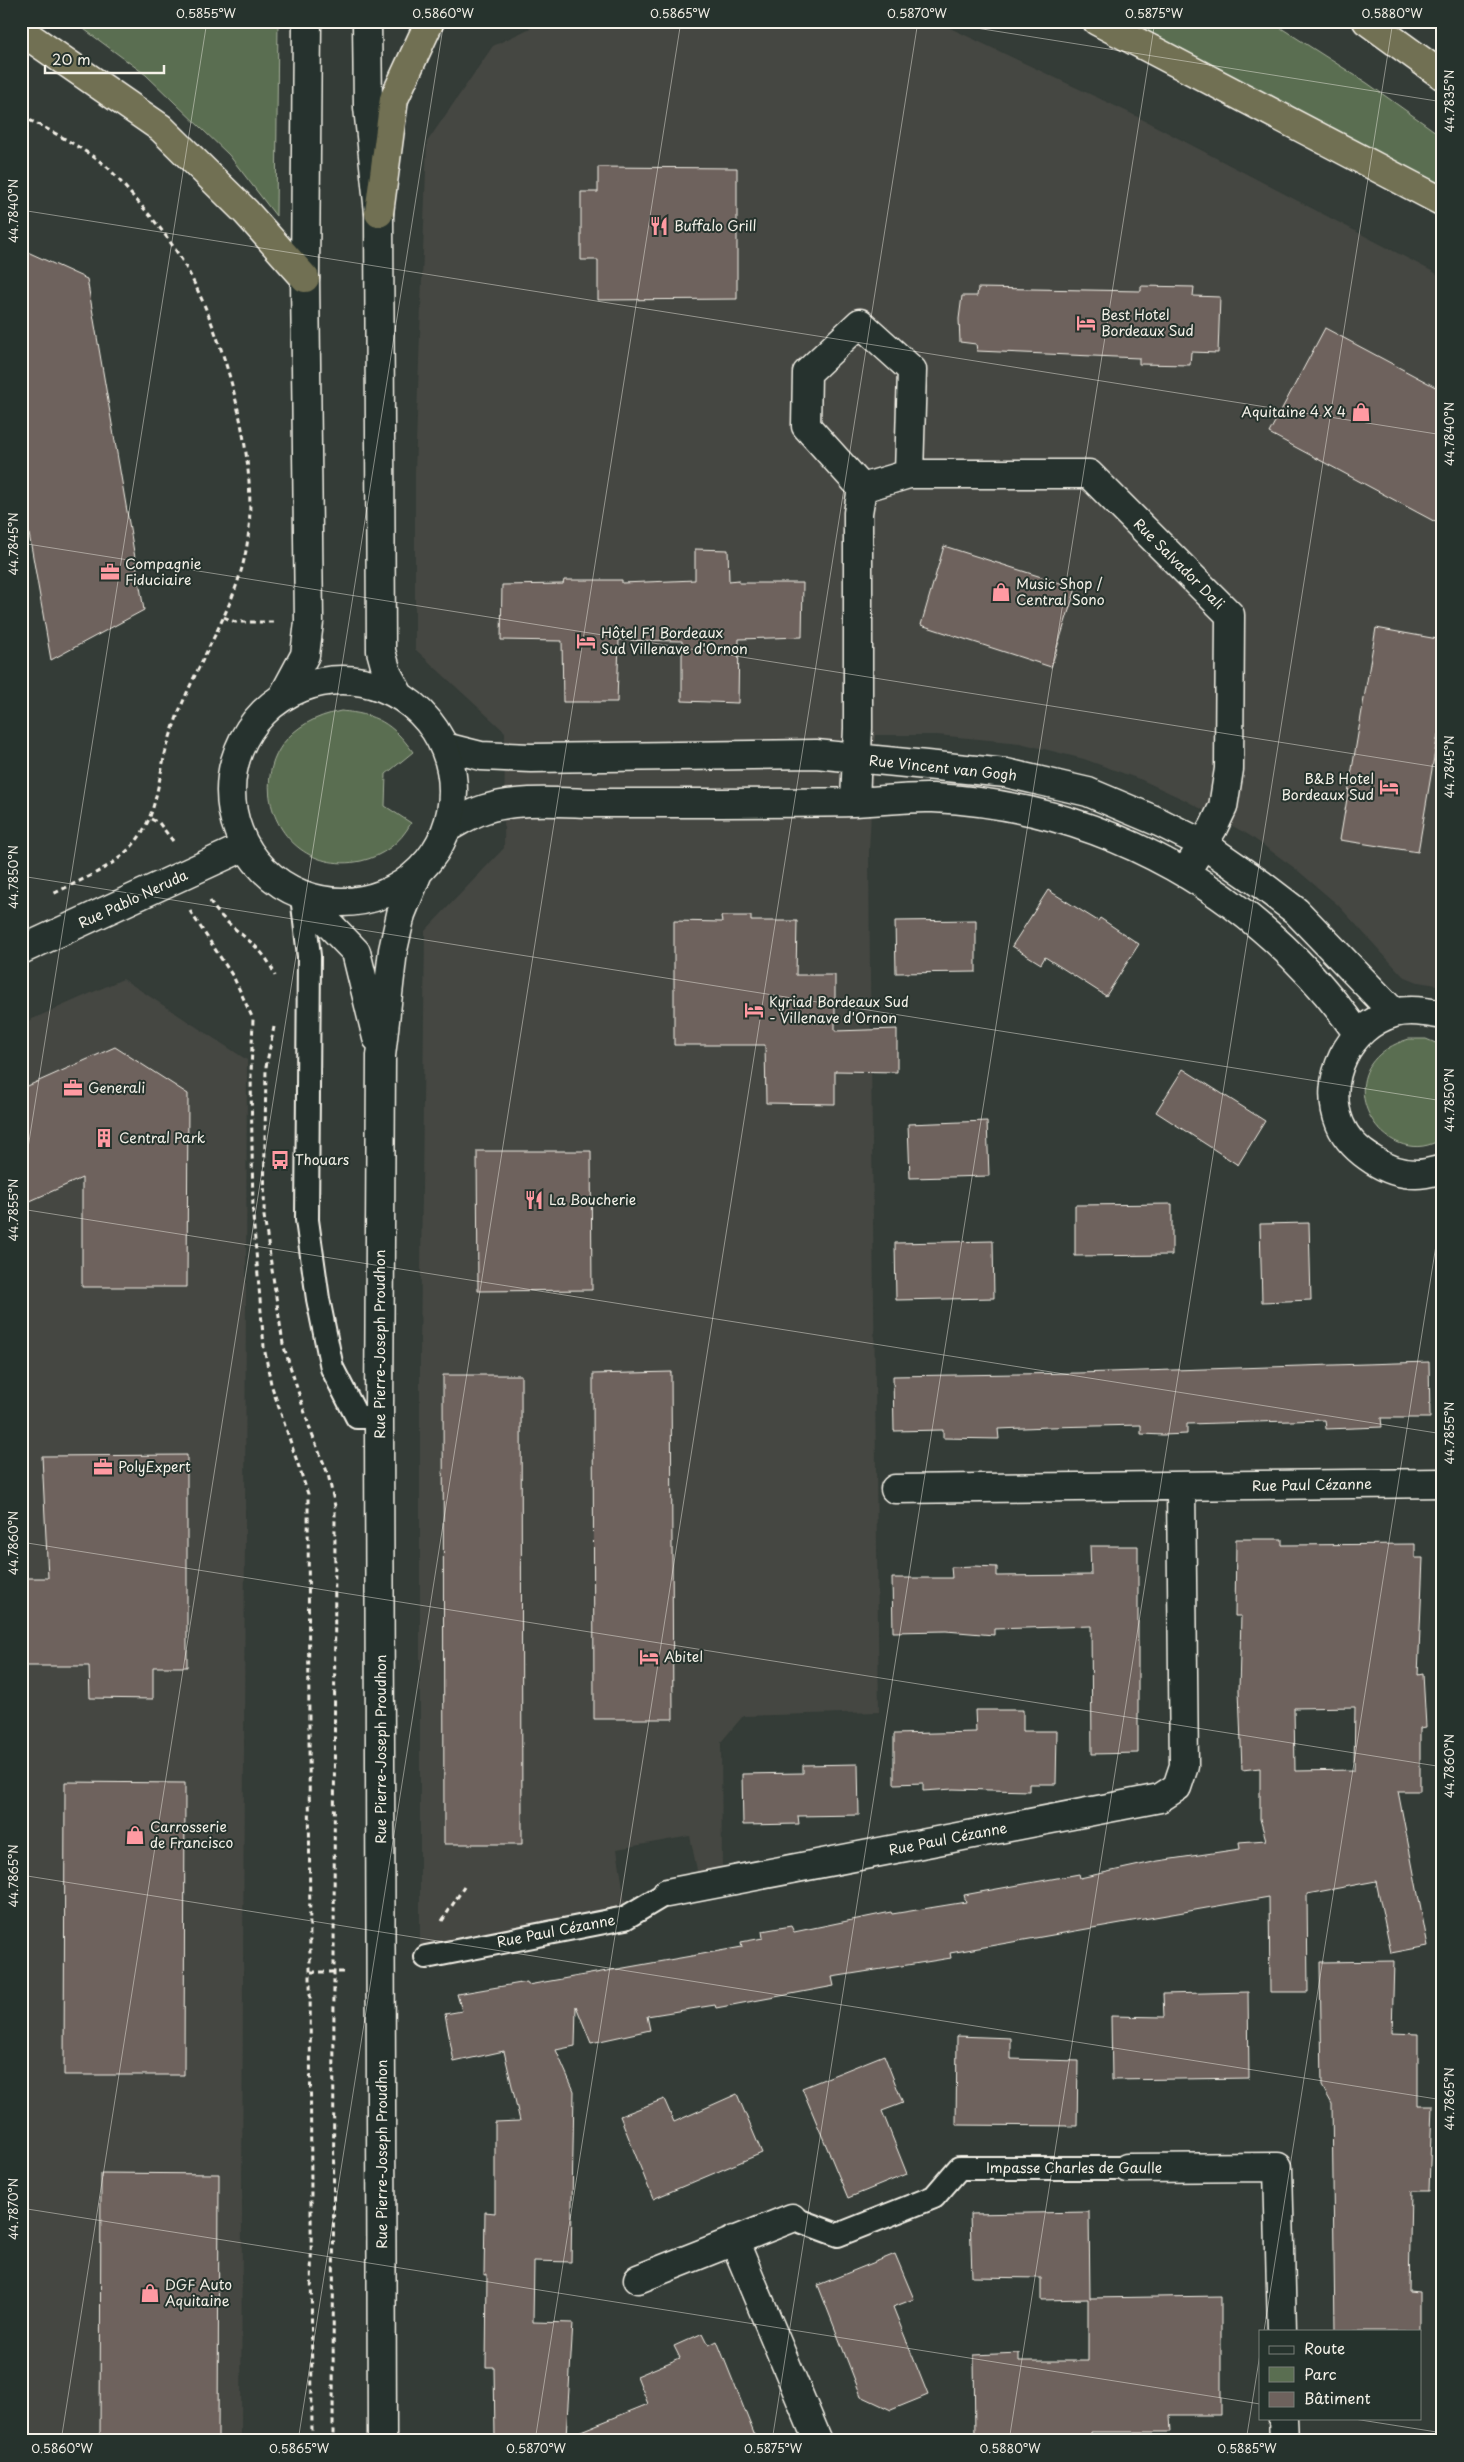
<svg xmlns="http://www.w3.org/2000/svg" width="1464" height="2462" font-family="'Playpen Sans',sans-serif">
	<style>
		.built { fill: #454742 }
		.green { fill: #5a6e51; stroke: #a7b09c }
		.building { fill: #6e625d; stroke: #f4f1e8; fill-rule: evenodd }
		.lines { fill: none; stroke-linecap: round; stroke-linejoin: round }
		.lane-casing { stroke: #f4f1e8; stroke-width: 26 }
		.street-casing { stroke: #f4f1e8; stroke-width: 31 }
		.secondary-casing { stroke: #f4f1e8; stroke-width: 31 }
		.highway-casing { stroke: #f4f1e8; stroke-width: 31 }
		.path { stroke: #f4f1e8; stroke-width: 3; stroke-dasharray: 5 4; stroke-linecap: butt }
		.lane { stroke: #26332d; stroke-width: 22 }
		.street { stroke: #26332d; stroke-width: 28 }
		.secondary { stroke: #26332d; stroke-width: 28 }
		.highway { stroke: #716f52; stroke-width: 28 }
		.ticks { fill: none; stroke: #f4f1e8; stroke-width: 1; stroke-opacity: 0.45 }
		.labels { text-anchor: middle; stroke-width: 4; stroke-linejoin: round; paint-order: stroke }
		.poi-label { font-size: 14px; fill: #f4f1e8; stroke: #26332d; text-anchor: start }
		.street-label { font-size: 14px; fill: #f4f1e8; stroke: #26332d }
		.neatline { fill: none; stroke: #f4f1e8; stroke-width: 2 }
		.ticks-label { font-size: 12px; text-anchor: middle; fill: #f4f1e8 }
	</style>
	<rect width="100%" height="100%" fill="#343c37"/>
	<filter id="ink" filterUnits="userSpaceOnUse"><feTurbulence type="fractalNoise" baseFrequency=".02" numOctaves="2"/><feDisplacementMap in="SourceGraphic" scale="10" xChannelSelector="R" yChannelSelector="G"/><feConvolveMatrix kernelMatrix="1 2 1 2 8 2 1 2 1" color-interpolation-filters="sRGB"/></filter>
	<g filter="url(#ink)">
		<!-- built -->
		<path class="built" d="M 545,21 L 935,21 L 1130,113 L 1443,277 L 1443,986 L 1418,982 L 1403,976 L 1338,905 L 1296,869 L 1249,835 L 1185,800 L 1142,780 L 1084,759 L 1020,743 L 937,735 L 875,735 L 869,851 L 870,975 L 879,1712 L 743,1716 L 721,1742 L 722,1871 L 698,1875 L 690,1836 L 617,1849 L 626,1907 L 420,1948 L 420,1356 L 425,931 L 504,848 L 505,732 L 415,649 L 415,472 L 427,142 L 493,46 Z
			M 123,979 L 247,1060 L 241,2441 L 21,2441 L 21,1024 Z"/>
		<!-- green -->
		<path class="green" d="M 73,21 L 278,21 L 276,216 L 229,155 L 146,75 Z
			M 1129,21 L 1270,21 L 1367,83 L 1443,137 L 1443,187 Z
			M 341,711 C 376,714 392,723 413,752 L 386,774 L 385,806 L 411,823 C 400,843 383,856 361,861 C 264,881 224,733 341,711 Z
			M 1409,1039 L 1426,1039 L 1443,1046 L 1443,1138 C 1384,1178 1316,1067 1409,1039 Z"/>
		<!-- building -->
		<path class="building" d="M 598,167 L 737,168 L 737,299 L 598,300 L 598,260 L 581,260 L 581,192 L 598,192 Z
			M 21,249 L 87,279 L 144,610 L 51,660 L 21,488 Z
			M 1141,286 L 1194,287 L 1193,296 L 1220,297 L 1218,353 L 1191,352 L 1190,365 L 1139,364 L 1139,358 L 977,351 L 976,344 L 960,342 L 959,319 L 962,296 L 977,296 L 978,288 L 1141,291 Z
			M 1325,328 L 1443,391 L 1443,526 L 1269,433 Z
			M 944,546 L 1076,588 L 1051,667 L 921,625 Z
			M 695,549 L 728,550 L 729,581 L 739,580 L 739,583 L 803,583 L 802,637 L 739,639 L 738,703 L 682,701 L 682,641 L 619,640 L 617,702 L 563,702 L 562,641 L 501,640 L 502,585 L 563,584 L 564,580 L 622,580 L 622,583 L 695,580 Z
			M 1376,628 L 1443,640 L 1443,735 L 1438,734 L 1418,852 L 1340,840 Z
			M 1048,890 L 1098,921 L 1100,918 L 1139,944 L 1106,996 L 1045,957 L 1041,964 L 1012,946 Z
			M 721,916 L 751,916 L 751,921 L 797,921 L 796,975 L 835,975 L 835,1031 L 897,1029 L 897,1072 L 835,1071 L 835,1104 L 766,1103 L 765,1045 L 674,1045 L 674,921 L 722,922 Z
			M 976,920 L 976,972 L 896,973 L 895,921 Z
			M 115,1047 L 188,1094 L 187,1287 L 82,1287 L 82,1178 L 21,1205 L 21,1089 Z
			M 1183,1069 L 1265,1121 L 1238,1165 L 1156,1112 Z
			M 987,1121 L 989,1176 L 910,1178 L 908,1124 Z
			M 477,1151 L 591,1151 L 592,1290 L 478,1291 Z
			M 1172,1204 L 1172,1255 L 1075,1256 L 1075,1205 Z
			M 1309,1223 L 1311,1300 L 1262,1302 L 1260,1224 Z
			M 993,1241 L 994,1298 L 896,1300 L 895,1243 Z
			M 1429,1362 L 1430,1418 L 1381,1418 L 1382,1427 L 1326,1429 L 1325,1420 L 1187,1424 L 1187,1434 L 1163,1435 L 1141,1434 L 1141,1425 L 1049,1427 L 998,1429 L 999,1439 L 943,1438 L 943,1430 L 894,1431 L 893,1376 L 1078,1373 Z
			M 671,1372 L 673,1719 L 594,1719 L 593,1374 Z
			M 443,1375 L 521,1375 L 522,1844 L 444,1844 Z
			M 187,1455 L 187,1667 L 153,1667 L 153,1699 L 90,1698 L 89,1666 L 21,1666 L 21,1578 L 48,1578 L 42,1456 Z
			M 1236,1539 L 1282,1539 L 1282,1545 L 1415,1544 L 1415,1558 L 1423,1558 L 1418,1675 L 1423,1674 L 1426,1727 L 1420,1728 L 1420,1791 L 1398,1791 L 1428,1946 L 1391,1953 L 1376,1881 L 1307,1894 L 1308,1992 L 1270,1992 L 1269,1897 L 950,1953 L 951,1958 L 832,1977 L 834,1986 L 716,2008 L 715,2005 L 647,2016 L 650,2030 L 591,2043 L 576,2006 L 575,2046 L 556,2050 L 574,2091 L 571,2262 L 534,2261 L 533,2322 L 573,2323 L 566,2437 L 648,2404 L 637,2376 L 680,2358 L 674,2346 L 703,2333 L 709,2345 L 717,2341 L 757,2441 L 560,2441 L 495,2438 L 494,2367 L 486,2367 L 487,2274 L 484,2275 L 485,2212 L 495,2213 L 495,2122 L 520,2121 L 504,2051 L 454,2062 L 445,2014 L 462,2011 L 457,1994 L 527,1982 L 528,1985 L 742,1947 L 741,1942 L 763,1938 L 762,1931 L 791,1926 L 794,1932 L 891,1912 L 892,1914 L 966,1902 L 964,1895 L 1079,1874 L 1080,1878 L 1158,1861 L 1240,1849 L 1239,1842 L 1266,1840 L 1260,1819 L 1260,1768 L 1242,1770 L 1239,1690 L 1241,1616 L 1235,1616 ZM 1355,1707 L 1354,1770 L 1295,1771 L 1294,1708 Z
			M 1090,1546 L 1138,1546 L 1138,1753 L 1092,1754 L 1091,1626 L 994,1629 L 994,1635 L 946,1631 L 893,1632 L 892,1578 L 952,1578 L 951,1567 L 974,1566 L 997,1567 L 997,1576 L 1091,1575 Z
			M 975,1710 L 1023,1710 L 1023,1731 L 1057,1731 L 1056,1784 L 1029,1784 L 1029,1791 L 953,1789 L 923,1791 L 923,1783 L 894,1784 L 894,1734 L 976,1732 Z
			M 858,1764 L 859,1815 L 798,1816 L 799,1824 L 743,1825 L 742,1774 L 803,1773 L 803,1765 Z
			M 65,1782 L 185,1783 L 184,2075 L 64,2075 Z
			M 1394,1961 L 1392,2033 L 1418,2034 L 1418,2105 L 1432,2105 L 1429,2191 L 1411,2191 L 1409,2291 L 1419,2292 L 1419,2331 L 1335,2331 L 1332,2104 L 1322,2086 L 1320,1962 Z
			M 1248,1992 L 1249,2078 L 1112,2080 L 1111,2016 L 1164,2017 L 1163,1994 Z
			M 957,2036 L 1011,2038 L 1011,2059 L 1078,2061 L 1077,2126 L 956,2125 Z
			M 884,2055 L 903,2103 L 882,2111 L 907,2174 L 848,2198 L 802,2088 Z
			M 737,2094 L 762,2153 L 653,2199 L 620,2116 L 664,2099 L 674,2122 Z
			M 101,2173 L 219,2174 L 218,2441 L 100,2441 Z
			M 1089,2212 L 1090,2298 L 1221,2296 L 1221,2415 L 1170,2415 L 1171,2432 L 1091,2432 L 1091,2438 L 975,2439 L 974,2355 L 1019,2353 L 1019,2361 L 1088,2361 L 1088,2299 L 1041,2300 L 1041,2278 L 972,2277 L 970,2214 Z
			M 895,2254 L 914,2299 L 893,2307 L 928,2395 L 891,2410 L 861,2396 L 818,2285 Z"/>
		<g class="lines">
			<!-- lane casing -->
			<g class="lane-casing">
				<path id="lane" d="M 302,896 L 309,956 L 307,1220 L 318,1299 L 332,1368 L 357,1417 L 379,1417
					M 426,1957 L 625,1918 L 667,1893
					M 792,2218 L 838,2235 L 934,2197 L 959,2168 L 1127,2168"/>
			</g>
			<!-- street casing -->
			<g class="street-casing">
				<path id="street" d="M 862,488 L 806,426 L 807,373 L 860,323 L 912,370 L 909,474
					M 445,747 L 481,756 L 531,758 L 816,754 L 1006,773 L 1088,792 L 1159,822 L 1203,844 L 1262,885 L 1296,911 L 1394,1013
					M 855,802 L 858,728 L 858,513 L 862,488 L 909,474 L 1089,474 L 1230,615 L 1229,769 L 1223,807 L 1213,828 L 1185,873
					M 449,827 C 460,821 472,813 485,809 C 517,799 555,802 589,803 C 625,803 662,803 699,803 C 750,803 802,803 853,802 C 880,801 907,797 933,798 C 1106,806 1259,894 1358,1034
					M 1443,1015 C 1426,1012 1410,1009 1394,1013 C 1348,1026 1322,1080 1340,1124 C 1346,1139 1360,1152 1373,1160 C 1385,1168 1401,1174 1416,1174 C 1425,1174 1435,1171 1443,1169
					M 895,1489 L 1443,1483
					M 667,1893 L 1160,1798 L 1177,1787 L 1184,1766 L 1181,1487
					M 1127,2168 L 1278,2167 L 1282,2331
					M 734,2240 L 818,2441
					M 638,2279 L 792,2218
					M 1283,2418 L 1284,2441"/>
			</g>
			<!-- secondary casing -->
			<g class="secondary-casing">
				<path id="secondary" d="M 367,21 L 368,107 L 379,213 L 381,651 L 387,673 L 399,695
					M231 791a111 111 0 1 1 222 0a111 111 0 1 1-222 0Z
					M 283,696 L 305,655 L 309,622 L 305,278 L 307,21
					M 302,896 L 356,952 L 377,1038
					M 21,950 L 244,847
					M 382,2441 L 379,1417 L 381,1056 L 393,950 L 401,914 L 417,875"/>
			</g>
			<!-- highway casing -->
			<g class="highway-casing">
				<path id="highway" d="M 1097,21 L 1443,202
					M 1367,21 L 1443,76
					M 21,31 L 161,128 L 246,212 L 305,278
					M 379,213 L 394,99 L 430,21"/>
			</g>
			<!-- path -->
			<path class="path" d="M 21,116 C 47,128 83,148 106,166 C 115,174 123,185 131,194 C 153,218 174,244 189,273 C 227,345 260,464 247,545 C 237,606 200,657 178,714 C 172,731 165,750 162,768 C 154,806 151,832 119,858 C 100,873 74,883 53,894
				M 224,617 L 235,622 L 275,622
				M 151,819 L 159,823 L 173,841
				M 210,901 C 227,931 264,942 275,976
				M 190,911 L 234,978 L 253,1019 L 251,1074 L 253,1216 L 264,1347 L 271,1384 L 308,1494 L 312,2441
				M 274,1027 L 266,1067 L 264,1216 L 283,1344 L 311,1432 L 328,1474 L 335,1506 L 333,2441
				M 442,1921 L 464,1887
				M 311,1972 L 345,1972"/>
			<!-- lane -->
			<use href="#lane" class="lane"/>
			<!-- street -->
			<use href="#street" class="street"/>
			<!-- secondary -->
			<use href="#secondary" class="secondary"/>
			<!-- highway -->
			<use href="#highway" class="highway"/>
		</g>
	</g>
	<!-- ticks -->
	<path class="ticks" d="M 932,21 L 1443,102M 21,210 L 1443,435M 21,543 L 1443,768M 21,876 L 1443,1101M 21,1192 L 207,21M 21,1209 L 1443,1434M 21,1542 L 1443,1767M 21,1875 L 1443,2100M 21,2208 L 1260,2404M 1264,2331 L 1443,1201M 1348,2418 L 1443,2433M 61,2441 L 444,21M 298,2441 L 681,21M 535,2441 L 918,21M 772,2441 L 1155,21M 1009,2441 L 1393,21M 1246,2441 L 1260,2354"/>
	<!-- icons -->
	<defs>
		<g id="restaurant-bare" transform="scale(1.5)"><path d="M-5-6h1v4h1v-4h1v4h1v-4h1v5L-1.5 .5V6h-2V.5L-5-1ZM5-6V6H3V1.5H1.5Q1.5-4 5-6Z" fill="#ff9aa2" stroke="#26332d" stroke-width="2.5" paint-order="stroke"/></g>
		<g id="hotel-bare" transform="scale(1.5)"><path d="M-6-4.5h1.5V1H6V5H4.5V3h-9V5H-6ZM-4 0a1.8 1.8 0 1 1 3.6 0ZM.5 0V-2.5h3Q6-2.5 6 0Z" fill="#ff9aa2" stroke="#26332d" stroke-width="2.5" paint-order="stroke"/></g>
		<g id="shop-bare" transform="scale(1.5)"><path d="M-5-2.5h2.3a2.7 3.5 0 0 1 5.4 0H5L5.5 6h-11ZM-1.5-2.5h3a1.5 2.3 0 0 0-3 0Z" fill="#ff9aa2" stroke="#26332d" stroke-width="2.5" paint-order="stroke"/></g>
		<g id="office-bare" transform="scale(1.5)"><path d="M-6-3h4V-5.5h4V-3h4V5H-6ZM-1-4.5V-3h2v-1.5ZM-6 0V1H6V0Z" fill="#ff9aa2" stroke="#26332d" stroke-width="2.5" paint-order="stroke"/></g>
		<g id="building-bare" transform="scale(1.5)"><path d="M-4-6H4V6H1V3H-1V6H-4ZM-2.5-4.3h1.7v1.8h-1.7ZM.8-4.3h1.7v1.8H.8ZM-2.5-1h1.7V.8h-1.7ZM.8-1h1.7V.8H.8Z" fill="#ff9aa2" stroke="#26332d" stroke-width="2.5" paint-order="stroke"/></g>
		<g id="bus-bare" transform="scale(1.5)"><path d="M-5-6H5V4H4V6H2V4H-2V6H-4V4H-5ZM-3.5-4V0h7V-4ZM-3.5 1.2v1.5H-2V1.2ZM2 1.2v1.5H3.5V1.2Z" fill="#ff9aa2" stroke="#26332d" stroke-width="2.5" paint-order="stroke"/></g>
	</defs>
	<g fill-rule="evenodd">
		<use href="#restaurant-bare" x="659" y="226"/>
		<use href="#hotel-bare" x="1086" y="323"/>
		<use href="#shop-bare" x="1361" y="412"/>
		<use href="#office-bare" x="110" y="572"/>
		<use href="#shop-bare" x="1001" y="592"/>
		<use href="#hotel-bare" x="586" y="641"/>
		<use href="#hotel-bare" x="1389" y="787"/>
		<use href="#hotel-bare" x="754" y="1010"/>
		<use href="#office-bare" x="73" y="1088"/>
		<use href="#building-bare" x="104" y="1138"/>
		<use href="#bus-bare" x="280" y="1160"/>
		<use href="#restaurant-bare" x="534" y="1200"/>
		<use href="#office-bare" x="103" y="1467"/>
		<use href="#hotel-bare" x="649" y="1657"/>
		<use href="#shop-bare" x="135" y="1835"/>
		<use href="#shop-bare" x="150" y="2293"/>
	</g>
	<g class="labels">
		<!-- poi labels -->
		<g class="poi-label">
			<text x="674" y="231">Buffalo Grill</text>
			<text x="1101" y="320">Best Hotel<tspan x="1101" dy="16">Bordeaux Sud</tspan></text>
			<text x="1346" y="417" text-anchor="end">Aquitaine 4 X 4</text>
			<text x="125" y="569">Compagnie<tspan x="125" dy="16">Fiduciaire</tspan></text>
			<text x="1016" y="589">Music Shop /<tspan x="1016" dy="16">Central Sono</tspan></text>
			<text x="601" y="638">Hôtel F1 Bordeaux<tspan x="601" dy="16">Sud Villenave d'Ornon</tspan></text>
			<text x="1374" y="784" text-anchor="end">B&amp;B Hotel<tspan x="1374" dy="16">Bordeaux Sud</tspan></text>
			<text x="769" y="1007">Kyriad Bordeaux Sud<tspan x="769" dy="16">- Villenave d'Ornon</tspan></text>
			<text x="88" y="1093">Generali</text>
			<text x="119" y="1143">Central Park</text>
			<text x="295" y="1165">Thouars</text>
			<text x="549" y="1205">La Boucherie</text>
			<text x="118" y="1472">PolyExpert</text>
			<text x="664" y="1662">Abitel</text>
			<text x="150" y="1832">Carrosserie<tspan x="150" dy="16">de Francisco</tspan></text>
			<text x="165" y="2290">DGF Auto<tspan x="165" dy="16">Aquitaine</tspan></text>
		</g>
		<!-- street labels -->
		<g class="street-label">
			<text transform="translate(1179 564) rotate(45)" y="5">Rue Salvador Dali</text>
			<text transform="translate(943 768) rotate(6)" y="5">Rue Vincent van Gogh</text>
			<text transform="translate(133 899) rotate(-25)" y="5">Rue Pablo Neruda</text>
			<text transform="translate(380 1344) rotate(-90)" y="5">Rue Pierre-Joseph Proudhon</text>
			<text transform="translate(1312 1485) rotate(-1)" y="5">Rue Paul Cézanne</text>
			<text transform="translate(381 1749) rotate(-90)" y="5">Rue Pierre-Joseph Proudhon</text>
			<text transform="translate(948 1839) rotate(-11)" y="5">Rue Paul Cézanne</text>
			<text transform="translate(556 1931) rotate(-11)" y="5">Rue Paul Cézanne</text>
			<text transform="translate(382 2154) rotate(-90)" y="5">Rue Pierre-Joseph Proudhon</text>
			<text x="1074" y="2173">Impasse Charles de Gaulle</text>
		</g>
	</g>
	<!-- margin -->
	<rect width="1464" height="2462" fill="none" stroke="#26332d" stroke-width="55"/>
	<!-- legend -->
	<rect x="1259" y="2330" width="162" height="90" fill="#26332d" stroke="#787f78"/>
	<rect x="1269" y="2346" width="25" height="8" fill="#26332d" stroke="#787f78"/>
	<text x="1304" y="2354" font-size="15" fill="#f4f1e8">Route</text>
	<rect x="1269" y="2367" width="25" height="15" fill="#5a6e51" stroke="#787f78"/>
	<text x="1304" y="2380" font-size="15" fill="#f4f1e8">Parc</text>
	<rect x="1269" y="2392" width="25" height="15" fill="#6e625d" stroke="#787f78"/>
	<text x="1304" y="2404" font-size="15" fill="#f4f1e8">Bâtiment</text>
	<!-- scale -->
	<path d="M45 65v8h119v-8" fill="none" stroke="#f4f1e8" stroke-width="2.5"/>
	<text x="52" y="65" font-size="15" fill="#f4f1e8" stroke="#26332d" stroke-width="4" paint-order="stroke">20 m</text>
	<rect x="28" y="28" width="1408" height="2406" class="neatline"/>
	<g class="ticks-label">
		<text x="206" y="18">0.5855°W</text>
		<text x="443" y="18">0.5860°W</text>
		<text x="680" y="18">0.5865°W</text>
		<text x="917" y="18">0.5870°W</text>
		<text x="1154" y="18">0.5875°W</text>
		<text x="1392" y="18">0.5880°W</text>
		<text transform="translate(1450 101) rotate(-90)" y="4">44.7835°N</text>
		<text transform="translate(14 211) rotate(-90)" y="4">44.7840°N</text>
		<text transform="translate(1450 434) rotate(-90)" y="4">44.7840°N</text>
		<text transform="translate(14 544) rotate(-90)" y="4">44.7845°N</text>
		<text transform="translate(1450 767) rotate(-90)" y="4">44.7845°N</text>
		<text transform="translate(14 877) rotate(-90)" y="4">44.7850°N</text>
		<text transform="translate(1450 1100) rotate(-90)" y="4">44.7850°N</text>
		<text transform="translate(14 1210) rotate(-90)" y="4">44.7855°N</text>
		<text transform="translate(1450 1433) rotate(-90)" y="4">44.7855°N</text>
		<text transform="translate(14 1543) rotate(-90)" y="4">44.7860°N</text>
		<text transform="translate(1450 1766) rotate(-90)" y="4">44.7860°N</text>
		<text transform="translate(14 1876) rotate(-90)" y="4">44.7865°N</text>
		<text transform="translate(1450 2099) rotate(-90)" y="4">44.7865°N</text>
		<text transform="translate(14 2209) rotate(-90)" y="4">44.7870°N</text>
		<text x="62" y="2453">0.5860°W</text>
		<text x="299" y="2453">0.5865°W</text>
		<text x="536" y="2453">0.5870°W</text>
		<text x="773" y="2453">0.5875°W</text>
		<text x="1010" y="2453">0.5880°W</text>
		<text x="1247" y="2453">0.5885°W</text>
	</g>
</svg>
